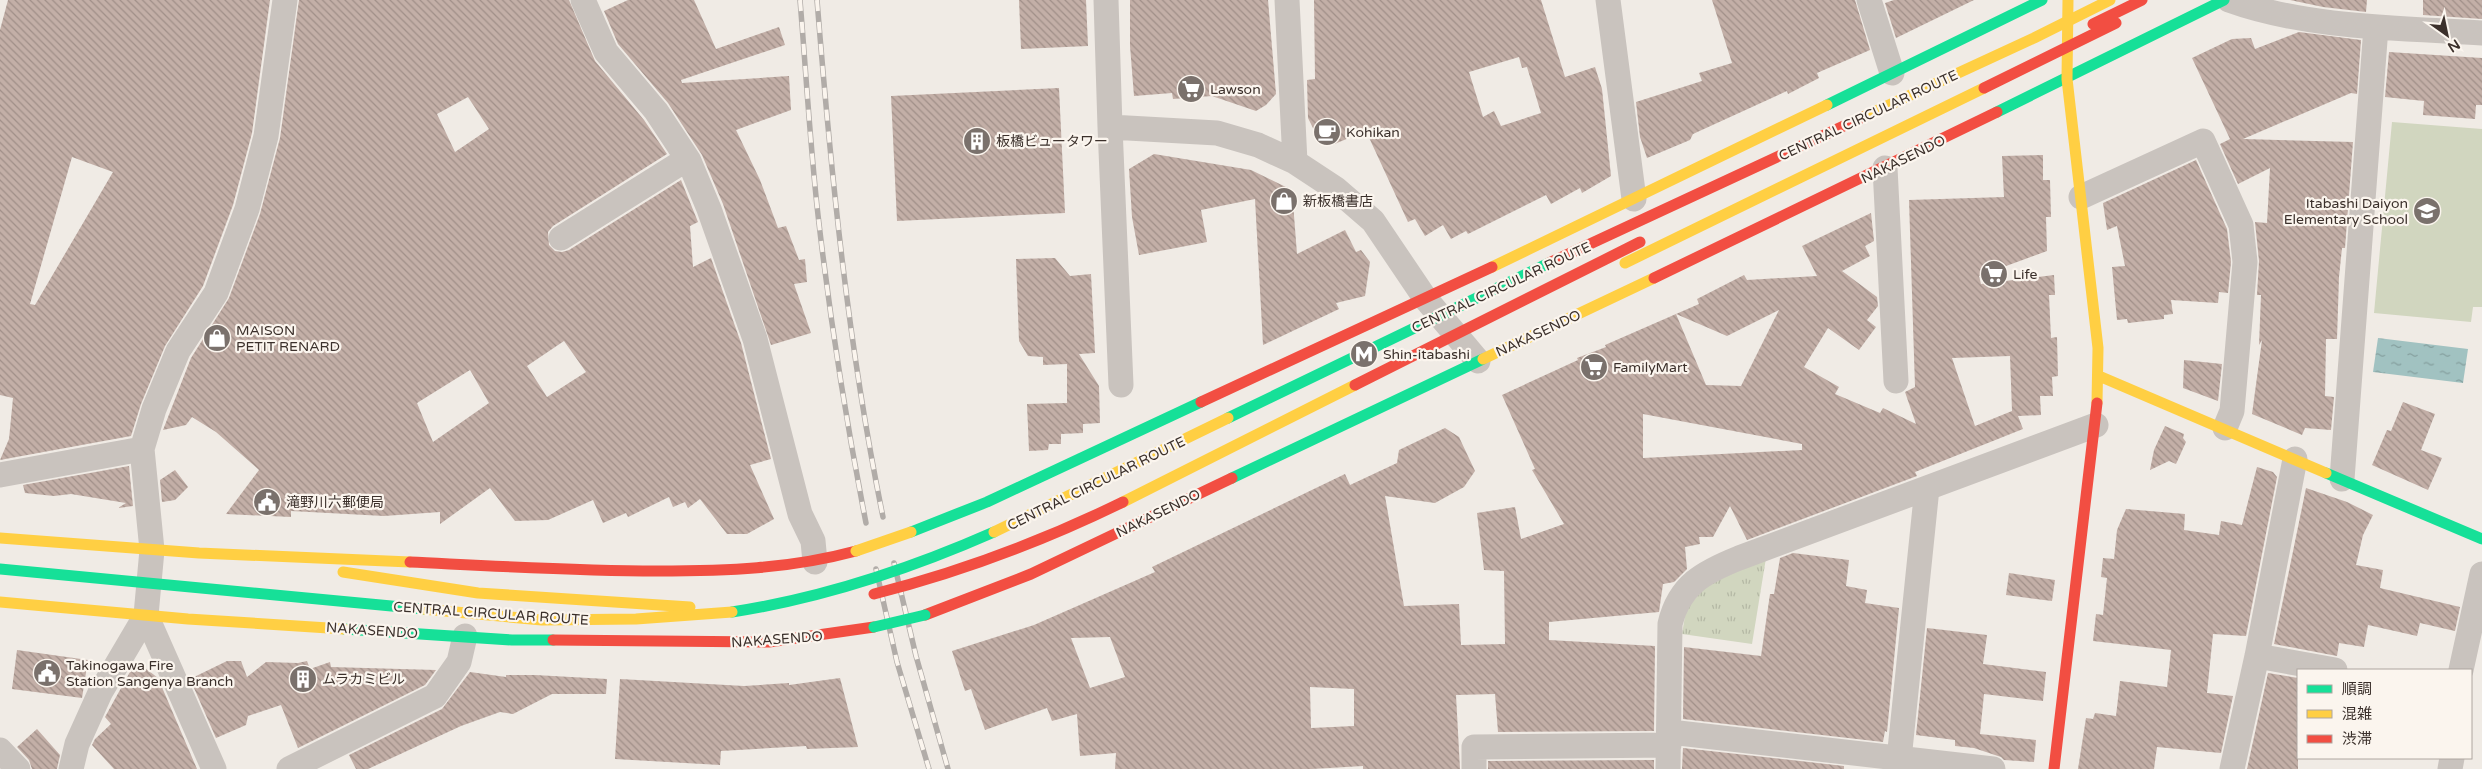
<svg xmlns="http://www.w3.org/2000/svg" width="2482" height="769" font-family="'Varela Round','Noto Sans JP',sans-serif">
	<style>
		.grass { fill: #d1d6bf }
		.park { fill: url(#park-tufts) }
		.water { fill: url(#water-ripples) }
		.building { fill: url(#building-back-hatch); fill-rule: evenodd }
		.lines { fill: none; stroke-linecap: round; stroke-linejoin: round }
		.street { stroke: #c9c3be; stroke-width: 25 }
		.fast { stroke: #16e098; stroke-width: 11 }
		.slow { stroke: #ffcf43; stroke-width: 11 }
		.jam { stroke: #f24e42; stroke-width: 11 }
		.rail-casing { stroke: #b1aca8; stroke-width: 5.5 }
		.rail { stroke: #fbf5ee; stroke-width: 4; stroke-dasharray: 11; stroke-linecap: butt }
		.fast-bridge { stroke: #16e098; stroke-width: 11 }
		.slow-bridge { stroke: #ffcf43; stroke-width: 11 }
		.jam-bridge { stroke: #f24e42; stroke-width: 11 }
		.labels { text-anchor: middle; stroke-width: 4.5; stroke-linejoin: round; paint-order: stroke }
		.poi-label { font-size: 14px; fill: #3b302b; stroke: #fbf5ee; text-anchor: start }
		.street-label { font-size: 14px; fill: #3b302b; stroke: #fbf5ee }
	</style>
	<defs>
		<pattern id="park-tufts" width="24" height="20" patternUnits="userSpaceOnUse" patternTransform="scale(1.25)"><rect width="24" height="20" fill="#d1d6bf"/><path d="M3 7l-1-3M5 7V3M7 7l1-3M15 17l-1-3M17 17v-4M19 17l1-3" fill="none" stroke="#b4b8a4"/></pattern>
		<pattern id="water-ripples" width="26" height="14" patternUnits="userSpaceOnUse" patternTransform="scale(1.25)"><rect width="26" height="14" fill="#a1c2c1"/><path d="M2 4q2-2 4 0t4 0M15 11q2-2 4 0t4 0" fill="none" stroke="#849e9d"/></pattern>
		<pattern id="building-back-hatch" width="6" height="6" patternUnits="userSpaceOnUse" patternTransform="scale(1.25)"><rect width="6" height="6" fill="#c3afa7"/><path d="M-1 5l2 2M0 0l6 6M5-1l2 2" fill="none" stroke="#a08f88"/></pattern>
	</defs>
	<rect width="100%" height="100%" fill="#f0ebe5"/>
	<!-- grass -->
	<path class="grass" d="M 2392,122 L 2482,129 L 2482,307 L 2473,307 L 2471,322 L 2374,313 Z"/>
	<!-- park -->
	<path class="park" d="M 1766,558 L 1752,644 L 1682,634 L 1686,610 L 1705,586 Z"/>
	<!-- water -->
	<path class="water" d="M 2378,338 L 2468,349 L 2463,383 L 2373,372 Z"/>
	<!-- building -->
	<path class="building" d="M 8,0 L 270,0 L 252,133 L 233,205 L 203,286 L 165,346 L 141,404 L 131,436 L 0,460 L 9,439 L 13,398 L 0,395 L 0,30 ZM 72,157 L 113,172 L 35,305 L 30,304 Z
		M 299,0 L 569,0 L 595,61 L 644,120 L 667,154 L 553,226 L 548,232 L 549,245 L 555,251 L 562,252 L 569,250 L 681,180 L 698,222 L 690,226 L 693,267 L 711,258 L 741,343 L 771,459 L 750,465 L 774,519 L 747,534 L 727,534 L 700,499 L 688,508 L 685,502 L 673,507 L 669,497 L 628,517 L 626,513 L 603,523 L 593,500 L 548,520 L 515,521 L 490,488 L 440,524 L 440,512 L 384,516 L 291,511 L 291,517 L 226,514 L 259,470 L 216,432 L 192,417 L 186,425 L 163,430 L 191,358 L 229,298 L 260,214 L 280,138 ZM 468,97 L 489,129 L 455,152 L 437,114 ZM 564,341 L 586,372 L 547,397 L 527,366 ZM 470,370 L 489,403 L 433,442 L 417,403 Z
		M 628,0 L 694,0 L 716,49 L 779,27 L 785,45 L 681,80 L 682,83 L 789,76 L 791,110 L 736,130 L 760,180 L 778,228 L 786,226 L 799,260 L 805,259 L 807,282 L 794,284 L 811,333 L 771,345 L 723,204 L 702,155 L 668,103 L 618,44 L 604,11 Z
		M 1019,0 L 1086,0 L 1088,46 L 1021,49 Z
		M 1130,0 L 1268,0 L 1276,94 L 1266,105 L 1256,111 L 1212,96 L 1173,99 L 1172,93 L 1134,96 L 1130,46 Z
		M 1314,0 L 1541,0 L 1565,77 L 1595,67 L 1602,89 L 1611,176 L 1582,193 L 1580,188 L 1551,204 L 1546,195 L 1468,234 L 1466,231 L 1451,239 L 1443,225 L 1425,236 L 1415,219 L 1408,222 L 1366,131 L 1332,145 L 1315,132 L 1308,118 L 1307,80 L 1315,79 ZM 1519,57 L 1522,68 L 1527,67 L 1541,113 L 1501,126 L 1494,111 L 1483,117 L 1469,72 Z
		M 1712,0 L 1855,0 L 1870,50 L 1817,73 L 1819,78 L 1788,94 L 1787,91 L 1693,134 L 1690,140 L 1647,158 L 1640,137 L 1636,102 L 1702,81 L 1699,73 L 1732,63 Z
		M 1894,0 L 1974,0 L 1896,38 L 1885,3 Z
		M 2290,0 L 2367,0 L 2366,12 L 2323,7 Z
		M 2423,0 L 2482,0 L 2482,19 L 2423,15 Z
		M 2299,32 L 2361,40 L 2357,94 L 2351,93 L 2243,139 L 2353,142 L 2345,248 L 2342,248 L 2339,277 L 2337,339 L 2326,339 L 2325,396 L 2334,397 L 2331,430 L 2305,428 L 2302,435 L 2252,414 L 2262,340 L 2259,345 L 2261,295 L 2257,295 L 2259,261 L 2255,222 L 2267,223 L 2270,168 L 2238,184 L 2220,144 L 2230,139 L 2192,58 L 2232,39 L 2251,38 L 2255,49 Z
		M 2389,52 L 2482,58 L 2482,105 L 2476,105 L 2475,119 L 2423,115 L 2424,101 L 2385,97 Z
		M 1059,88 L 1065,213 L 897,221 L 891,96 Z
		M 1154,154 L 1251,170 L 1292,190 L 1297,254 L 1345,230 L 1356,252 L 1361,250 L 1370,262 L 1365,296 L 1336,303 L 1339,309 L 1263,345 L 1255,199 L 1201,210 L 1207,242 L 1139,255 L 1132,217 L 1129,169 Z
		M 2043,155 L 2043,180 L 2050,180 L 2051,217 L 2046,217 L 2047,251 L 1979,276 L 1981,284 L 2054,275 L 2055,295 L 2049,295 L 2051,338 L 2057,337 L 2058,376 L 2052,377 L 2053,396 L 2040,396 L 2041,415 L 2018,416 L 2023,429 L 1915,472 L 1917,476 L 1747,540 L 1730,506 L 1713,537 L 1699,537 L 1700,544 L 1685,547 L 1687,569 L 1674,582 L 1663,584 L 1659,612 L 1549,622 L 1549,640 L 1655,646 L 1654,731 L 1498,732 L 1495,694 L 1456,695 L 1460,769 L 1363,769 L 1363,766 L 1312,769 L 1115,769 L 1116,753 L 1080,756 L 1077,714 L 1052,721 L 1047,708 L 985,730 L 971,689 L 965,691 L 952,651 L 1034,625 L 1155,572 L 1152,567 L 1345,474 L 1350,485 L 1397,463 L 1399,450 L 1445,428 L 1459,437 L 1475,471 L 1464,487 L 1435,503 L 1385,496 L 1404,606 L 1459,604 L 1461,645 L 1505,644 L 1504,571 L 1484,570 L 1477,513 L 1515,507 L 1521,539 L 1564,524 L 1532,470 L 1535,469 L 1502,395 L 1578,360 L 1577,358 L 1606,347 L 1605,345 L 1676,314 L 1706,385 L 1741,386 L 1779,310 L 1727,336 L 1676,314 L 1699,304 L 1697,299 L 1744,275 L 1747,280 L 1817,276 L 1802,246 L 1871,213 L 1874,241 L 1865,246 L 1870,256 L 1842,271 L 1877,297 L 1878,306 L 1867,320 L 1876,327 L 1859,350 L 1828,328 L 1804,367 L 1839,387 L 1835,394 L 1880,413 L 1883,408 L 1916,424 L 1905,392 L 1915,387 L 1909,200 L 2004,197 L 2002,156 ZM 2010,356 L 2012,411 L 1975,426 L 1952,358 ZM 1643,414 L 1802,444 L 1802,450 L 1643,458 ZM 1110,637 L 1125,677 L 1090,688 L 1071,638 ZM 1310,687 L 1354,689 L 1354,726 L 1311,728 Z
		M 2196,160 L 2227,229 L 2231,262 L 2228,293 L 2219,292 L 2218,303 L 2171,300 L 2173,314 L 2164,315 L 2164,319 L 2128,323 L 2127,319 L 2117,320 L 2112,267 L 2125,266 L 2117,226 L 2107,230 L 2103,203 Z
		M 1055,258 L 1070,276 L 1091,274 L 1095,353 L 1079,354 L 1099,386 L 1100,423 L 1083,424 L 1083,433 L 1061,434 L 1061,444 L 1049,444 L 1048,450 L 1029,451 L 1027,404 L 1067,403 L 1067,364 L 1043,365 L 1043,357 L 1028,356 L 1019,341 L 1016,259 Z
		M 2184,360 L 2222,364 L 2218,401 L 2183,388 Z
		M 2403,402 L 2435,414 L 2421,450 L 2442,458 L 2428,490 L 2372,465 L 2387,430 L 2391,431 Z
		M 2165,426 L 2184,434 L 2183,438 L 2186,442 L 2176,464 L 2169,461 L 2150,470 L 2154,450 Z
		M 129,466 L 133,506 L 118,508 L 126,503 L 71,494 L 54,496 L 25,493 L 23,485 Z
		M 2257,467 L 2273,472 L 2277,477 L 2246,636 L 2213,634 L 2207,693 L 2233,696 L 2221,753 L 2157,747 L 2154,769 L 2078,769 L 2086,718 L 2093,719 L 2095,713 L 2116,716 L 2120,681 L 2167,687 L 2171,650 L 2093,641 L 2096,614 L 2103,615 L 2107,578 L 2101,577 L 2103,558 L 2114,559 L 2117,530 L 2126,509 L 2185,514 L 2184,530 L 2219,535 L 2221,521 L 2242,525 Z
		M 175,470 L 188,487 L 175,500 L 162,502 L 160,480 Z
		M 2306,488 L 2347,502 L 2373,515 L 2363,535 L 2356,565 L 2383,570 L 2380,588 L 2460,607 L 2455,631 L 2420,623 L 2417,636 L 2368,625 L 2364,647 L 2339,643 L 2337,656 L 2274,644 Z
		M 1793,553 L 1849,560 L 1846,586 L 1867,590 L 1865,603 L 1899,608 L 1887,732 L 1885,731 L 1883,742 L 1683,719 L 1684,647 L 1761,656 L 1770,594 L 1774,594 L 1780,558 Z
		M 2009,573 L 2055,580 L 2052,601 L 2006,595 Z
		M 1927,628 L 1987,635 L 1983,664 L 2046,672 L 2043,701 L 1984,694 L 1980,734 L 2036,740 L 2034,762 L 2004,760 L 2001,757 L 1974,748 L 1955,746 L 1955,740 L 1916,735 Z
		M 17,650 L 88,660 L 82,698 L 12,689 Z
		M 136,661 L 158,678 L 197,769 L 114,769 L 92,745 L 95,739 L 111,724 L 105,717 Z
		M 227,661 L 241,661 L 247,677 L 266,662 L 298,663 L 307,661 L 310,669 L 330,662 L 331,667 L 436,670 L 425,685 L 298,748 L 281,705 L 248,716 L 246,725 L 216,738 L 190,679 Z
		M 470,672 L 506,677 L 506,675 L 535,675 L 607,679 L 606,694 L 552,694 L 513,714 L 500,712 L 461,726 L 368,769 L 356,769 L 349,755 L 442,709 Z
		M 2268,673 L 2298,678 L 2298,769 L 2247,769 Z
		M 840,678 L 858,747 L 807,749 L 806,746 L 721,751 L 720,765 L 615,759 L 620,679 L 744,686 L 789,683 L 789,685 Z
		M 37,729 L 60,755 L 57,769 L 32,769 L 29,760 L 17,747 Z
		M 1683,748 L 1844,766 L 1844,769 L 1682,769 Z
		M 1654,760 L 1654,769 L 1488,769 L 1488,761 Z"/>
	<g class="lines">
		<!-- street -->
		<path class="street" d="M 583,0 L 606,52 L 656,111 L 689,161 L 709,209 L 755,339 L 800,514 L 813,541 L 815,562
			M 1106,0 L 1110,127 L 1217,133 L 1258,145 L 1295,162 L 1336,189 L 1373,221 L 1425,298 L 1478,361
			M 1287,0 L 1295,162
			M 1608,0 L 1634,199
			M 1869,0 L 1892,73
			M 2229,0 C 2306,28 2401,28 2482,33
			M 1110,127 L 1121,385
			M 1885,168 L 1896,381
			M 2081,197 L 2203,141 L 2241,225 L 2245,262 L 2232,411 L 2225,428
			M 561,238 L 679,164 L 689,161
			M 0,475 L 142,449
			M 2342,479 L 2376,27
			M 146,615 L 214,769
			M 2257,656 L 2335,670
			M 2461,670 L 2482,574
			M 1670,732 L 1993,769
			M 0,750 L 18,769
			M 71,769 L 77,744 L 100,693 L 146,615 L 152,550 L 142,449 L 154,409 L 178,351 L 216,293 L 247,209 L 266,136 L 285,0
			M 289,769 L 435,696 L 459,662 L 465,636
			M 1474,769 L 1474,747 L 1669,745
			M 1668,769 L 1670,624 C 1679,585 1704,572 1739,558 L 2096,425
			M 1898,769 L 1927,488
			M 2232,769 L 2257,656 L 2295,459
			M 2450,769 L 2452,758"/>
		<!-- fast -->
		<path class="fast" d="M 1827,105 L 2042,0
			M 1997,112 L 2224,0
			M 2326,473 L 2482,539
			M 1232,478 L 1483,359
			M 911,532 L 987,502 L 1201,402
			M 344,629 L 512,640 L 553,640"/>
		<!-- slow -->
		<path class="slow" d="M 2068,0 L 2067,79 L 2098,348 L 2097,403
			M 1492,267 L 1827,105
			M 1483,359 L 1654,278
			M 2099,376 L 2326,473
			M 0,538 L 199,553 L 410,562
			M 343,572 L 478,593 L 690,607
			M 0,602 L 188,619 L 344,629"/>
		<!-- jam -->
		<path class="jam" d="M 1654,278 L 1997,112
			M 1201,402 L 1492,267
			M 410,562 C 492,566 575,571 657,571 C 726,571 789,569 856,551
			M 925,615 L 1031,574 L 1232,478
			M 553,640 L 769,642 L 874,627
			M 2054,769 L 2097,403"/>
		<!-- rail casing -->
		<g class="rail-casing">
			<path id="rail" d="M 800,0 C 806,72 810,144 818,215 C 830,319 846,421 866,523
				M 817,0 C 831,174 848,346 883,517
				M 894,563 L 916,656 L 948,769
				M 876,569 L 897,662 L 929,769"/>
		</g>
		<!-- rail -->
		<use href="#rail" class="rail"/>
		<!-- fast-bridge -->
		<path class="fast-bridge" d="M 1228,418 L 1549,263
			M 0,569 L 423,609
			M 732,612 C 823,598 910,569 994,532
			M 874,627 L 925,615"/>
		<!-- slow-bridge -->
		<path class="slow-bridge" d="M 1863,117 L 2034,38 L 2110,0
			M 1625,263 L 1984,88
			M 1123,502 L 1355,385
			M 994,532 L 1228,418
			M 856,551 L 911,532
			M 423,609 L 542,620 L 636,619 L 732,612"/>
		<!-- jam-bridge -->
		<path class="jam-bridge" d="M 2093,24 L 2142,0
			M 1984,88 L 2116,23
			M 1549,263 L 1863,117
			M 1355,385 L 1640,242
			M 874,594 C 961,572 1043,541 1123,502"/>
	</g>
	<!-- icons -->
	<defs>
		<g id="supermarket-disc" transform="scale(1.4375)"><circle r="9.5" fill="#7a716c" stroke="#fbf5ee"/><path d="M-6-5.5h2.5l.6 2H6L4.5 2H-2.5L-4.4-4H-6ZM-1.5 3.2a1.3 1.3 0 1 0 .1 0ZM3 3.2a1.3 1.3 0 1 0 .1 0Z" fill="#fff"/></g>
		<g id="cafe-disc" transform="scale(1.4375)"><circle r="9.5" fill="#7a716c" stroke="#fbf5ee"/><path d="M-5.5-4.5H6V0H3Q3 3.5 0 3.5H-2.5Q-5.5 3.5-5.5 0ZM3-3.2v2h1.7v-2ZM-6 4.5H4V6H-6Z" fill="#fff"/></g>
		<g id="building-disc" transform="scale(1.4375)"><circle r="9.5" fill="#7a716c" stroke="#fbf5ee"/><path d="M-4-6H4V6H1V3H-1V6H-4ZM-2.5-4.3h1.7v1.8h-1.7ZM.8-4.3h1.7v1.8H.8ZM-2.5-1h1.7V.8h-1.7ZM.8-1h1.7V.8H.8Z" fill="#fff"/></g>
		<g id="shop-disc" transform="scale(1.4375)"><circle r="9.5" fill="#7a716c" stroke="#fbf5ee"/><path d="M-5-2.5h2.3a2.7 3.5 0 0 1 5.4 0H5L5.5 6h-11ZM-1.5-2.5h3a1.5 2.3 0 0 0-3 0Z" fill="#fff"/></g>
		<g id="school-disc" transform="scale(1.4375)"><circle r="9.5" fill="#7a716c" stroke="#fbf5ee"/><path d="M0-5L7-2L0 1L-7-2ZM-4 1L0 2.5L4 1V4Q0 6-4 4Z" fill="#fff"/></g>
		<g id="metro-disc" transform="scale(1.4375)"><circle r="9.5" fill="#7a716c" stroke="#fbf5ee"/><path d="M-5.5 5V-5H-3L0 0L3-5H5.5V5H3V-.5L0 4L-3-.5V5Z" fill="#fff"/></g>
		<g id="civic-disc" transform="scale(1.4375)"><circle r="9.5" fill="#7a716c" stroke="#fbf5ee"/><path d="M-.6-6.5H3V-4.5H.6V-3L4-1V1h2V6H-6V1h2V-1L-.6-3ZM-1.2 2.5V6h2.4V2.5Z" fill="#fff"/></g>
	</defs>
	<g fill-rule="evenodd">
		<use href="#supermarket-disc" x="1191" y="89"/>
		<use href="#cafe-disc" x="1327" y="132"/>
		<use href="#building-disc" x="977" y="141"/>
		<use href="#shop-disc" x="1284" y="201"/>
		<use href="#school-disc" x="2427" y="211"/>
		<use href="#supermarket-disc" x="1994" y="274"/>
		<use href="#shop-disc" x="217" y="338"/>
		<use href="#metro-disc" x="1364" y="354"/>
		<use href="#supermarket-disc" x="1594" y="367"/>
		<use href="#civic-disc" x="267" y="502"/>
		<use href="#civic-disc" x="47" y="673"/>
		<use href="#building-disc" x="303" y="679"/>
	</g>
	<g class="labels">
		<!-- poi labels -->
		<g class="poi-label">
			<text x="1210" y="94">Lawson</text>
			<text x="1346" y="137">Kohikan</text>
			<text x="996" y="146">板橋ビュータワー</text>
			<text x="1303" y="206">新板橋書店</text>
			<text x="2408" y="208" text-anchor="end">Itabashi Daiyon<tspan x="2408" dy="16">Elementary School</tspan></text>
			<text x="2013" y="279">Life</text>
			<text x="236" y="335">MAISON<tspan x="236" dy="16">PETIT RENARD</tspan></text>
			<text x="1383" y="359">Shin-itabashi</text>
			<text x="1613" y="372">FamilyMart</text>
			<text x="286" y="507">滝野川六郵便局</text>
			<text x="66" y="670">Takinogawa Fire<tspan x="66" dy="16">Station Sangenya Branch</tspan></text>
			<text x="322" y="684">ムラカミビル</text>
		</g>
		<!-- street labels -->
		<g class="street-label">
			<text transform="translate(1868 115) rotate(-25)" y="5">CENTRAL CIRCULAR ROUTE</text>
			<text transform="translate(1903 159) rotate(-26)" y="5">NAKASENDO</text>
			<text transform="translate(1501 287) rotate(-25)" y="5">CENTRAL CIRCULAR ROUTE</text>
			<text transform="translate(1538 333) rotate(-25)" y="5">NAKASENDO</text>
			<text transform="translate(1096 483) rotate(-26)" y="5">CENTRAL CIRCULAR ROUTE</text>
			<text transform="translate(1158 513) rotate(-26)" y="5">NAKASENDO</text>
			<text transform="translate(491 613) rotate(4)" y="5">CENTRAL CIRCULAR ROUTE</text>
			<text transform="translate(372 630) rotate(4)" y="5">NAKASENDO</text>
			<text transform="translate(777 639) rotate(-4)" y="5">NAKASENDO</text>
		</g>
	</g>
	<!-- legend -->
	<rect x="2297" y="669" width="175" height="90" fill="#fbf5ee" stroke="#aea6a0"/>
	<rect x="2307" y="685" width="25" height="8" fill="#16e098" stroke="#aea6a0"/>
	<text x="2342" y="694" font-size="15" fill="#3b302b">順調</text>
	<rect x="2307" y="710" width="25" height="8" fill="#ffcf43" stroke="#aea6a0"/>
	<text x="2342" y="719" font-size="15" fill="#3b302b">混雑</text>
	<rect x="2307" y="735" width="25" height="8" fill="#f24e42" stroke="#aea6a0"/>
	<text x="2342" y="744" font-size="15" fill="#3b302b">渋滞</text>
	<!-- north arrow -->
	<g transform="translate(2447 35) rotate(147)" stroke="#fbf5ee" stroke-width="4" paint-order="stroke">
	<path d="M0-4L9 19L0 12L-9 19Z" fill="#3b302b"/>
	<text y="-8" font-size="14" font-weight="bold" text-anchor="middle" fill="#3b302b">N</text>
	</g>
</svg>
